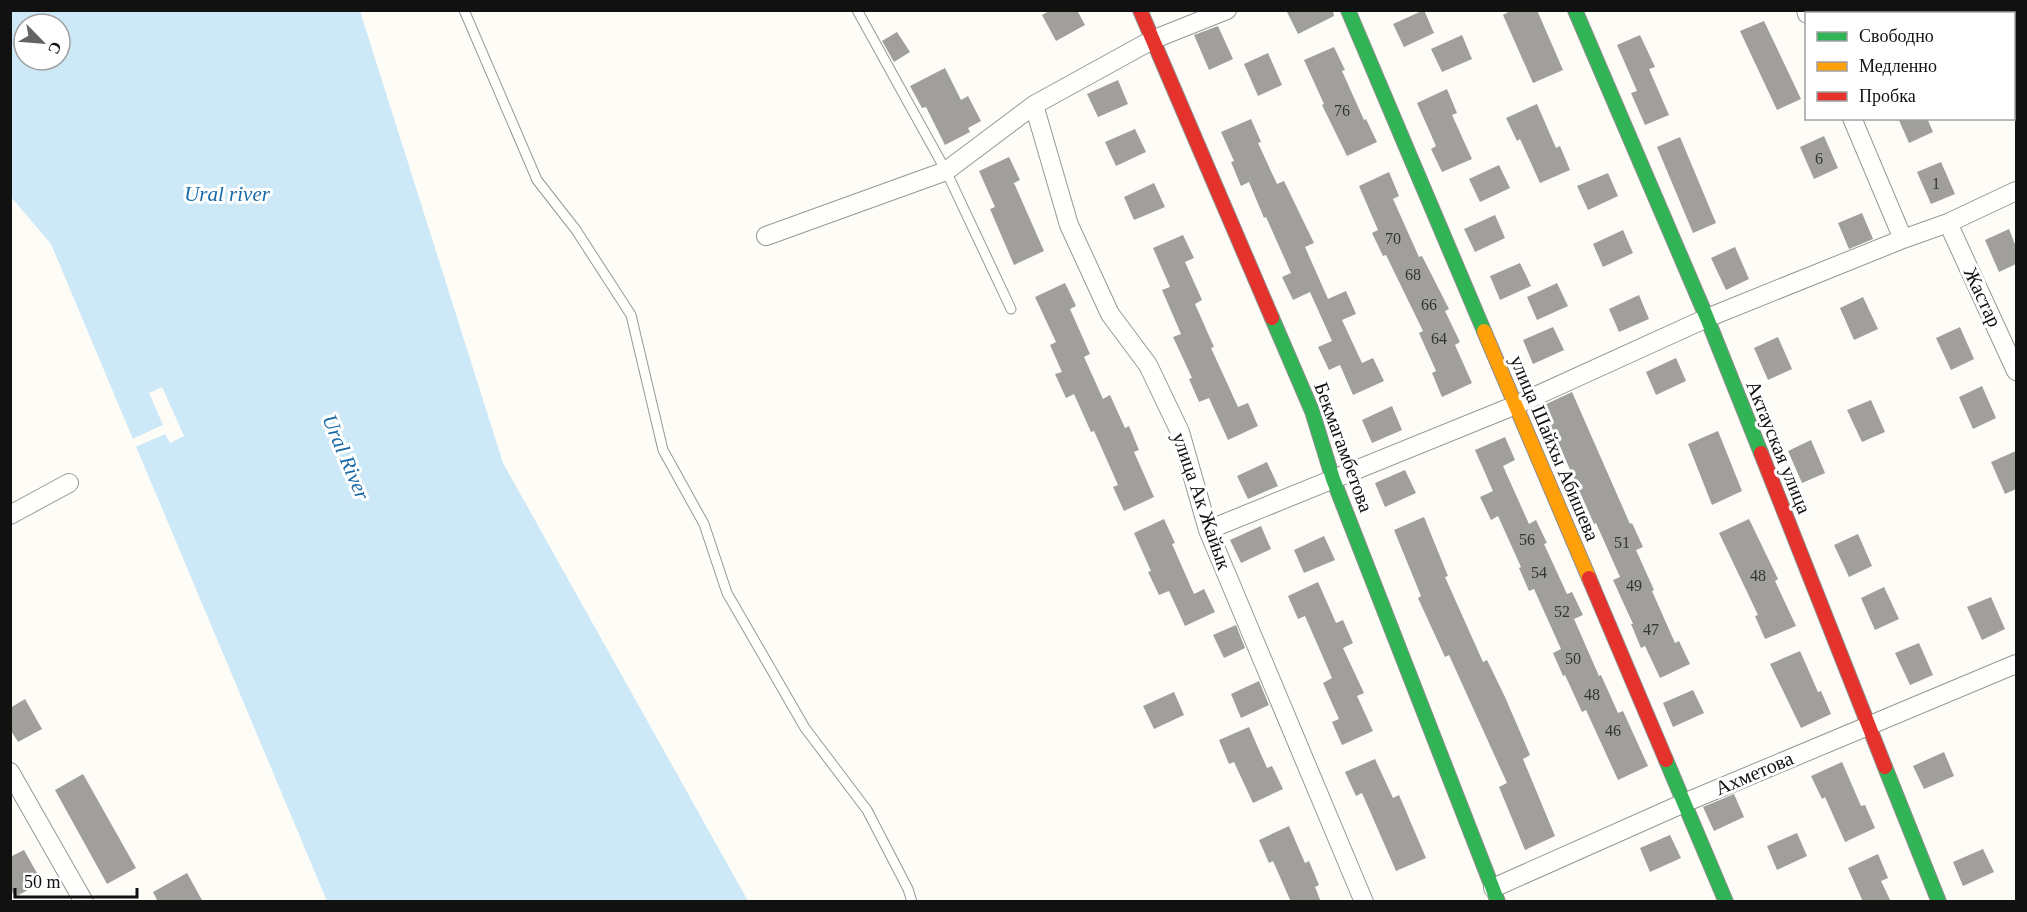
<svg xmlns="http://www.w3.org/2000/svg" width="2027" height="912" font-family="Georgia,serif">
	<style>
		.water { fill: #cde8f7; fill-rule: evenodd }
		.pier { fill: #fdfcf7 }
		.building { fill: #a19f9c }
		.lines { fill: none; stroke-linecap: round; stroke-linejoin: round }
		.lane-casing { stroke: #979795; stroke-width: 11 }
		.street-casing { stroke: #979795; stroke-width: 20 }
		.fast-casing { stroke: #8e8d8b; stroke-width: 16 }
		.slow-casing { stroke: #8e8d8b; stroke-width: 16 }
		.jam-casing { stroke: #8e8d8b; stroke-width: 16 }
		.lane { stroke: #fffffe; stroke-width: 9 }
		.street { stroke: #fffffe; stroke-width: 18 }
		.fast { stroke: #30b455; stroke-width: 14 }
		.slow { stroke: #ff9f0a; stroke-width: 14 }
		.jam { stroke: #e5322d; stroke-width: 14 }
		.labels { text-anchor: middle; stroke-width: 6; stroke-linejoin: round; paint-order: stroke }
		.number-label { font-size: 16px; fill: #353434 }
		.street-label { font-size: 20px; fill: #111; stroke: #fff }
		.water-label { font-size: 21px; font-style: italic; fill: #1768a6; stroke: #fff }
	</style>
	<rect width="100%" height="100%" fill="#fdfcf7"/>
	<!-- water -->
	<path class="water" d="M 10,11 L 360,11 L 503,463 L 748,901 L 327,901 L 51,244 L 11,197 ZM 24,24 L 60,24 L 60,60 L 24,60 Z"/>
	<!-- pier -->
	<path class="pier" d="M 162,387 L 184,436 L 170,443 L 165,434 L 133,448 L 130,440 L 163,425 L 149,393 Z"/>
	<!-- building -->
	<path class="building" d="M 1051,10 L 1077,10 L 1085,25 L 1056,41 L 1042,15 Z
		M 1286,10 L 1333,10 L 1334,16 L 1298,34 Z
		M 1424,10 L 1434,33 L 1404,47 L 1393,24 Z
		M 1512,10 L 1537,10 L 1563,70 L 1533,83 L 1503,15 Z
		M 1764,21 L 1801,99 L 1777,110 L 1740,31 Z
		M 1218,26 L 1233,59 L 1209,70 L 1194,35 Z
		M 897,32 L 910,52 L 894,62 L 882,41 Z
		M 1462,35 L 1472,59 L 1442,72 L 1431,49 Z
		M 1640,35 L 1655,67 L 1649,69 L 1669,115 L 1645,125 L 1631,93 L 1637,91 L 1617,45 Z
		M 1334,47 L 1345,70 L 1342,71 L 1364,120 L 1366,119 L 1377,142 L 1347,156 L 1322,105 L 1324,104 L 1304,60 Z
		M 1268,53 L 1282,85 L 1258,96 L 1244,64 Z
		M 945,68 L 961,100 L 968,96 L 981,121 L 968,128 L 970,132 L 945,145 L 926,107 L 922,108 L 910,86 Z
		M 1118,80 L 1128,104 L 1098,117 L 1087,94 Z
		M 1447,89 L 1457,113 L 1452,115 L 1472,159 L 1442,172 L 1431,149 L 1436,146 L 1417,103 Z
		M 1537,104 L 1556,148 L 1560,146 L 1570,170 L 1540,183 L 1520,139 L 1517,141 L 1506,118 Z
		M 1898,118 L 1927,118 L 1933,132 L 1909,143 Z
		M 1251,119 L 1261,142 L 1258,143 L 1277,184 L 1284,181 L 1314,243 L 1305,247 L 1328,299 L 1346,291 L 1356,314 L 1342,320 L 1362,363 L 1373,358 L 1384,381 L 1353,395 L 1340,365 L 1329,370 L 1318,347 L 1332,341 L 1310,292 L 1293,300 L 1282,277 L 1291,273 L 1266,217 L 1264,218 L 1249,182 L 1241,186 L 1231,162 L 1234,161 L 1221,132 Z
		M 1135,129 L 1146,152 L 1116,166 L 1105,142 Z
		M 1824,136 L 1838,168 L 1814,179 L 1800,147 Z
		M 1680,137 L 1716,223 L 1693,233 L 1657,147 Z
		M 1009,157 L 1020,180 L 1014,183 L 1044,251 L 1014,265 L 990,209 L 995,207 L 979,171 Z
		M 1941,162 L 1955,194 L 1931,204 L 1917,172 Z
		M 1499,165 L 1510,188 L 1480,202 L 1469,179 Z
		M 1389,172 L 1399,196 L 1393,199 L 1419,257 L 1422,256 L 1449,309 L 1445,311 L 1460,342 L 1455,345 L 1472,383 L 1442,397 L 1432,373 L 1436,371 L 1419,333 L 1423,331 L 1386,255 L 1383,256 L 1372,233 L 1378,230 L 1359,186 Z
		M 1608,173 L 1618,196 L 1588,210 L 1577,186 Z
		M 1154,183 L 1165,207 L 1134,220 L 1124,197 Z
		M 1862,213 L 1873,239 L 1849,249 L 1838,223 Z
		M 1495,215 L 1505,238 L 1475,252 L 1464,229 Z
		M 2009,229 L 2016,247 L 2016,264 L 1999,272 L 1985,240 Z
		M 1623,230 L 1633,253 L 1603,267 L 1593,244 Z
		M 1183,235 L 1194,258 L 1185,262 L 1202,300 L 1195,304 L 1214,347 L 1211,348 L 1238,407 L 1248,403 L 1258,426 L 1228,440 L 1209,398 L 1199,402 L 1189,379 L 1192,378 L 1173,337 L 1181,334 L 1162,290 L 1170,287 L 1153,248 Z
		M 1735,247 L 1749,279 L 1726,290 L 1711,258 Z
		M 1520,263 L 1531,286 L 1500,300 L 1490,276 Z
		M 1065,283 L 1076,306 L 1070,309 L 1090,354 L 1084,357 L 1103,399 L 1110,395 L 1125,428 L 1129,426 L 1139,450 L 1134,452 L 1154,497 L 1124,511 L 1113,487 L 1118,485 L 1094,431 L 1091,432 L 1074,394 L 1066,398 L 1055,374 L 1062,372 L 1050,345 L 1056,342 L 1035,297 Z
		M 1557,283 L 1568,306 L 1537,320 L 1527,297 Z
		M 1639,295 L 1649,319 L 1619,332 L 1609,309 Z
		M 1863,297 L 1878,329 L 1854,340 L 1840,308 Z
		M 1553,327 L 1564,350 L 1533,364 L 1523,340 Z
		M 1960,327 L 1974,359 L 1951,370 L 1936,338 Z
		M 1778,337 L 1792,369 L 1768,380 L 1754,348 Z
		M 1676,358 L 1686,381 L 1656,395 L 1646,372 Z
		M 1982,386 L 1996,418 L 1973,429 L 1959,397 Z
		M 1572,392 L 1630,524 L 1632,523 L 1643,547 L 1636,550 L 1654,590 L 1652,591 L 1675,643 L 1679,641 L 1690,664 L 1660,678 L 1645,646 L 1641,648 L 1631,624 L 1633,624 L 1613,580 L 1620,577 L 1596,523 L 1594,524 L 1542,406 Z
		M 1871,400 L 1885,432 L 1862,442 L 1847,410 Z
		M 1392,406 L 1402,430 L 1372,443 L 1362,420 Z
		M 1718,431 L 1742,491 L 1712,505 L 1688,444 Z
		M 1505,437 L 1515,460 L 1503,466 L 1529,524 L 1536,520 L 1547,543 L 1544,544 L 1567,594 L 1572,592 L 1583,615 L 1574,619 L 1599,676 L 1601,675 L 1618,713 L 1623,711 L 1648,766 L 1618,780 L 1586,710 L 1582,712 L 1565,675 L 1563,676 L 1553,653 L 1561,649 L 1534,589 L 1529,591 L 1519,568 L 1521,567 L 1498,516 L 1491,520 L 1480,497 L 1493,491 L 1475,450 Z
		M 1811,440 L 1825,473 L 1802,483 L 1788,451 Z
		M 2016,451 L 2016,489 L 2005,494 L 1991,462 Z
		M 1267,462 L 1278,486 L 1248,499 L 1237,476 Z
		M 1405,470 L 1416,493 L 1385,507 L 1375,483 Z
		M 1424,517 L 1448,576 L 1445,577 L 1483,662 L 1487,660 L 1505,697 L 1530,755 L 1523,759 L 1555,836 L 1525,850 L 1499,787 L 1507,783 L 1449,655 L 1445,657 L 1418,598 L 1421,596 L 1394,530 Z
		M 1164,519 L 1175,543 L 1172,544 L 1194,594 L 1204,589 L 1215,612 L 1185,626 L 1169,591 L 1159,595 L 1148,572 L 1151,571 L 1134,533 Z
		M 1749,519 L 1778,579 L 1775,581 L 1796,626 L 1765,639 L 1755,616 L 1758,615 L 1719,533 Z
		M 1261,526 L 1271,549 L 1241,563 L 1230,540 Z
		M 1858,534 L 1872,566 L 1849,577 L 1834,545 Z
		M 1324,536 L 1335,560 L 1304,573 L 1294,550 Z
		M 1318,582 L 1336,623 L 1343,620 L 1353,643 L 1343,648 L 1364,693 L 1357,696 L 1373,731 L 1342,745 L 1332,722 L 1339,719 L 1323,683 L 1332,678 L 1305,616 L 1298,619 L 1288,596 Z
		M 1884,587 L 1899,619 L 1875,630 L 1861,598 Z
		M 1991,597 L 2005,629 L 1982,640 L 1967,607 Z
		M 1236,625 L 1245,648 L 1224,658 L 1213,635 Z
		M 1919,643 L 1933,675 L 1910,685 L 1895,653 Z
		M 1800,651 L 1818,692 L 1821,691 L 1831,714 L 1801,728 L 1770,664 Z
		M 1259,681 L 1269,705 L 1241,718 L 1231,694 Z
		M 1693,690 L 1704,713 L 1673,727 L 1663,703 Z
		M 1174,692 L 1184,715 L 1154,729 L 1143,706 Z
		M 25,699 L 42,729 L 18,742 L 10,729 L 10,708 Z
		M 1249,727 L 1267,768 L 1272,766 L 1283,789 L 1253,803 L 1234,762 L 1229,764 L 1219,740 Z
		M 1944,752 L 1954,776 L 1924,789 L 1913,766 Z
		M 1375,759 L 1393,798 L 1399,795 L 1426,858 L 1396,871 L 1362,793 L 1356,796 L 1345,772 Z
		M 1842,762 L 1861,806 L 1865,805 L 1875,828 L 1845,842 L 1825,797 L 1822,799 L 1811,776 Z
		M 83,774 L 136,868 L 107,884 L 55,790 Z
		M 1734,794 L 1744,817 L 1714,831 L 1703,807 Z
		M 1289,826 L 1305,863 L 1309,861 L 1319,885 L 1315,887 L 1321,902 L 1291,902 L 1273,861 L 1269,863 L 1259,840 Z
		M 1797,833 L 1807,856 L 1777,870 L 1767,846 Z
		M 1670,835 L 1681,858 L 1650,872 L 1640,848 Z
		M 1983,849 L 1994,872 L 1963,886 L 1953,862 Z
		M 24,850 L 42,882 L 15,897 L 10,888 L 10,857 Z
		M 1878,854 L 1888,878 L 1881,881 L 1891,902 L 1863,902 L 1848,868 Z
		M 187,873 L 203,902 L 158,902 L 153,892 Z"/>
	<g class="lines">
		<!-- lane casing -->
		<g class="lane-casing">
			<path id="lane" d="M 464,10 L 537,180 L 576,230 L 631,315 L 663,450 L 704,524 L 727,593 L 805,728 L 867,810 L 908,889 L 912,902
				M 857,10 L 946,171 L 1011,309"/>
		</g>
		<!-- street casing -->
		<g class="street-casing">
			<path id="street" d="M 1806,10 L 1807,14
				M 1034,105 L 1069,225 L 1110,314 L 1148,365 L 1180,432 L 1208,530 L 1364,902
				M 1852,118 L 1903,239
				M 1948,223 L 2016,371
				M 766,236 L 946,171 L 1034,105 L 1152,40 L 1227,10
				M 10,515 L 69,483
				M 1208,530 L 1516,405 L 1707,318 L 1903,239 L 1948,223 L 2016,191
				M 10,772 L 84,902
				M 1493,888 L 1684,803 L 2016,664"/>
		</g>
		<!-- fast casing -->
		<g class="fast-casing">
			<path id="fast" d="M 1348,10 L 1484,331
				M 1575,10 L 1707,318 L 1761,453
				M 1272,318 L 1312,411 L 1333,479 L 1498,902
				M 1666,760 L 1726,902
				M 1885,767 L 1939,902"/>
		</g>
		<!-- slow casing -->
		<g class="slow-casing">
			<path id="slow" d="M 1484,331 L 1589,578"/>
		</g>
		<!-- jam casing -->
		<g class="jam-casing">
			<path id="jam" d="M 1140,10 L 1272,318
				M 1761,453 L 1885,767
				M 1589,578 L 1666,760"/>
		</g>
		<!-- lane -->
		<use href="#lane" class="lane"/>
		<!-- street -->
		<use href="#street" class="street"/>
		<!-- fast -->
		<use href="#fast" class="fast"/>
		<!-- slow -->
		<use href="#slow" class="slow"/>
		<!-- jam -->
		<use href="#jam" class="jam"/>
	</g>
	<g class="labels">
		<!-- number labels -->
		<g class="number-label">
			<text x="1342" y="116">76</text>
			<text x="1819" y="164">6</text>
			<text x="1936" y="189">1</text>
			<text x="1393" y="244">70</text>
			<text x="1413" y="280">68</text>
			<text x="1429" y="310">66</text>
			<text x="1439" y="344">64</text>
			<text x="1527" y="545">56</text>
			<text x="1622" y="548">51</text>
			<text x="1539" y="578">54</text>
			<text x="1758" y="581">48</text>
			<text x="1634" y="591">49</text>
			<text x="1562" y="617">52</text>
			<text x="1651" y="635">47</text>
			<text x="1573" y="664">50</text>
			<text x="1592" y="700">48</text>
			<text x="1613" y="736">46</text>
		</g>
		<!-- street labels -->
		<g class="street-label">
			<text transform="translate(1983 297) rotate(65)" y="7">Жастар</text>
			<text transform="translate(1344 447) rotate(70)" y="7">Бекмагамбетова</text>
			<text transform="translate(1779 447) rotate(68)" y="7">Актауская улица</text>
			<text transform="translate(1555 448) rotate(67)" y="7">улица Шайхы Абишева</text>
			<text transform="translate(1202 501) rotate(71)" y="7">улица Ак Жайык</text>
			<text transform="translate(1754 773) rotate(-23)" y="7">Ахметова</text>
		</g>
		<!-- water labels -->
		<g class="water-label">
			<text x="227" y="201">Ural river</text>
			<text transform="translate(346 457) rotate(67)" y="7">Ural River</text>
		</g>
	</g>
	<!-- border -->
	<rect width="2027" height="912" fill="none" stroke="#111111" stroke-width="24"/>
	<!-- legend -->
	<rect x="1805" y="12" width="210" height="108" fill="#ffffff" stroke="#a0a0a0" stroke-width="1.5"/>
	<rect x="1817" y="32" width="30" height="9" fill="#30b455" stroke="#a0a0a0" stroke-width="1.5"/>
	<text x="1859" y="42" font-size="18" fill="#111111">Свободно</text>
	<rect x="1817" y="62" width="30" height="9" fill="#ff9f0a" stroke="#a0a0a0" stroke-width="1.5"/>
	<text x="1859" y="72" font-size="18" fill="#111111">Медленно</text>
	<rect x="1817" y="92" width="30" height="9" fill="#e5322d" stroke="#a0a0a0" stroke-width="1.5"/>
	<text x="1859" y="102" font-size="18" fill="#111111">Пробка</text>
	<!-- north arrow -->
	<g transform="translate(42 42) rotate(115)"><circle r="28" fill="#ffffff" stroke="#a0a0a0" stroke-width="1.5"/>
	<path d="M0-4.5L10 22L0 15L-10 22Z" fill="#646362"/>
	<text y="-9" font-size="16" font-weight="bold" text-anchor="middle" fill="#111111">С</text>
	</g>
	<!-- scale -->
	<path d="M15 888v9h122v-9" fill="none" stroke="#111111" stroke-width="3"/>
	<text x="24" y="888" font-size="18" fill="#111111" stroke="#ffffff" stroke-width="4.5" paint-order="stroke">50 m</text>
</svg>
